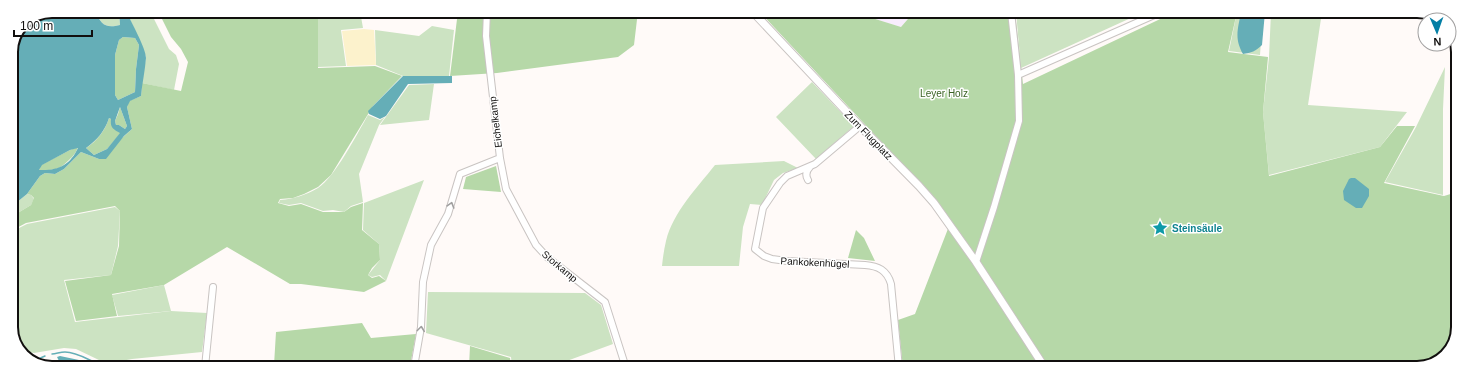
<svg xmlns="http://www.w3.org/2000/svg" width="1469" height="379" font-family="Helvetica,sans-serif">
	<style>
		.commercial { fill: #f8edfd }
		.green { fill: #cce3c2 }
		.forest { fill: #b6d8a8 }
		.sand { fill: #fcf2cc }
		.water { fill: #65aeb7; fill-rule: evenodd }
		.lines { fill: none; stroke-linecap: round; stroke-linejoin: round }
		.stream { stroke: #65aeb7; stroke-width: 1.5 }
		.minor-casing { stroke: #c9c4c2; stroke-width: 8 }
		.tertiary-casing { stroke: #c9c4c2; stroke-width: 9 }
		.minor { stroke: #fff; stroke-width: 6 }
		.tertiary { stroke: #fff; stroke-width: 7 }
		.oneway { stroke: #a09f9f }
		.labels { text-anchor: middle; stroke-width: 3; stroke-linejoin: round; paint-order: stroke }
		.park-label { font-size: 10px; fill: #3a6324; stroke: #fff }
		.street-label { font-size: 10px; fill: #110f0e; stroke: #fff }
		.culture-label { font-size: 10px; font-weight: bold; fill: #0d838f; stroke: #fff; text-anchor: start }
		.rim { fill: none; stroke: #110f0e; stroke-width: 2 }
	</style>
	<rect width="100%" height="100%" fill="#fffaf8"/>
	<!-- commercial -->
	<path class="commercial" d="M 855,11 L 914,12 L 901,27 L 855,13 Z"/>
	<!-- green -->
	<path class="green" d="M 95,11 L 119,11 L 120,25 C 105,29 101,24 95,11 Z
		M 126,11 L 150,11 L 169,49 L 176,55 L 179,64 L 174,90 L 142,83 L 146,57 L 142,46 Z
		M 332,11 L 360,11 L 363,28 L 341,30 L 346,66 L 318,67 L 318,19 Z
		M 1016,12 L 1144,12 L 1021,68 Z
		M 1237,12 L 1263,12 L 1260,55 L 1229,51 Z
		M 1271,12 L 1322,12 L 1308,105 L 1407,112 L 1380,147 L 1269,175 L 1263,112 L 1269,57 Z
		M 432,26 L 454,30 L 449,76 L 403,76 L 376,65 L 375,30 L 419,36 Z
		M 1445,67 L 1443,109 L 1443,195 L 1385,182 L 1416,127 Z
		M 812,82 L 854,126 L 816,159 L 776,117 Z
		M 434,84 L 429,120 L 380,125 L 409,85 Z
		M 368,115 L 380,120 L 385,117 L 379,125 L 359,174 L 363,202 L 351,206 L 344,212 L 333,210 L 323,211 L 301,203 L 289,205 L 279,203 L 280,200 C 294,199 306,195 318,188 C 335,177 357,134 368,115 Z
		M 784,161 L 798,168 L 783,173 L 774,180 L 762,205 L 750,204 L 743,227 L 739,266 L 662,266 C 663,257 664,249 666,241 C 673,212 697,188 715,165 Z
		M 424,180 L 386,281 L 380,275 L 372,277 L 368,275 L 380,260 L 379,244 L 363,230 L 364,203 Z
		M 27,194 L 31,195 L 34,199 L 31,205 L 11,217 L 11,207 Z
		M 115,207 L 120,211 L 118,246 L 111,275 L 64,280 L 75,322 L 171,311 L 207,313 L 202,352 L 132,359 L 116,362 L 101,361 L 76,349 L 64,348 L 34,353 L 20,350 L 11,332 L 11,232 L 27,224 Z
		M 164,285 L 171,311 L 118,316 L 112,295 Z
		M 428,292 L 585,293 L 601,305 L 613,344 L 564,362 L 564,367 L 512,367 L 511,357 L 426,333 Z"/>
	<!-- forest -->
	<path class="forest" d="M 158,11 L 331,11 L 318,18 L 318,68 L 375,66 L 402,76 L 373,106 L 331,175 L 318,187 L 304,194 L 293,198 L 280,199 L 278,203 L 289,206 L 301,204 L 323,212 L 344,212 L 351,207 L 363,203 L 362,230 L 379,244 L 380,260 L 372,268 L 368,275 L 372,278 L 379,276 L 386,281 L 364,292 L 301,284 L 290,284 L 227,247 L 164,285 L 112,294 L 117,316 L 76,321 L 65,281 L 111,275 L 119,246 L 120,211 L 115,206 L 26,223 L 11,231 L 11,217 L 31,205 L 34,198 L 31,195 L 27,194 L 40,176 L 45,173 L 55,174 L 64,169 L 81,152 L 99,159 L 132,129 L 127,107 L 129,101 L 141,96 L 142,83 L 181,91 L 188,62 L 181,49 L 171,37 Z
		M 458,11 L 638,11 L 634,45 L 618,57 L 497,73 L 450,76 Z
		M 759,11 L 855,11 L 856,13 L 901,27 L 914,12 L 1015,12 L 1023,84 L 1175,12 L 1237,12 L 1228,52 L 1268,57 L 1263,112 L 1269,176 L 1380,147 L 1397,126 L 1415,126 L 1384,183 L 1444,196 L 1457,192 L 1457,335 L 1444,358 L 1417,368 L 903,368 L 898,320 L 915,314 L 951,221 L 930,194 Z
		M 123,37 L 135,38 L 139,45 L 136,69 L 135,92 L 118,100 L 115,95 L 115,55 L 119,40 Z
		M 120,107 L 127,126 L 125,129 L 119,125 L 116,125 L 115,121 L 118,114 Z
		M 109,118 L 111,119 L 121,133 L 107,149 L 94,155 L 86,148 C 97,141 105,131 109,118 Z
		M 78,147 C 76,153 73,156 69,160 C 58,171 54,170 39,170 L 41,165 L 70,150 Z
		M 496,166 L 501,192 L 463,189 L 466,177 Z
		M 856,230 L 864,238 L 875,261 L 848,258 Z
		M 362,323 L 371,338 L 416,334 L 411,361 L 274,365 L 276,332 Z
		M 470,346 L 510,358 L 511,367 L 469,367 Z"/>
	<!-- sand -->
	<path class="sand" d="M 364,29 L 374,30 L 376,65 L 347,66 L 342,31 Z"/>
	<!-- water -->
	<path class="water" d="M 52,11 L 95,11 C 101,24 105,29 120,25 L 119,11 L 126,11 C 131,22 146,48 146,58 C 145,71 142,84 141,96 L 130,101 L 127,107 L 132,129 L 124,136 L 106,159 L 99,159 L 81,152 L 64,169 L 55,174 L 45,173 L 40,176 L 27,194 L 11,207 L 11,52 L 23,23 ZM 123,37 L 135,38 L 139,45 L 136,69 L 135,92 L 118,100 L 115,95 L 115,55 L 119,40 ZM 120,107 L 127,126 L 125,129 L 119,125 L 116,125 L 115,121 ZM 109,118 L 111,119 C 110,128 113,129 120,133 L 107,149 L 94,155 L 86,148 C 97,140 105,131 109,118 ZM 78,148 C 70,165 58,171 39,170 L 42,165 L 70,150 Z
		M 1241,12 L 1265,12 L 1262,45 C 1256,51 1251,53 1243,54 C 1234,38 1238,29 1241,12 Z
		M 403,76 L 452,76 L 452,83 L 408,84 L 386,116 L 380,119 L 369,114 L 368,111 Z
		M 1351,178 L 1355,178 L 1369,189 L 1369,196 L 1362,208 L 1356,208 L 1344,200 L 1343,191 L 1349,179 Z
		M 60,356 L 79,360 L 80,363 L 79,364 L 59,361 L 57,357 Z"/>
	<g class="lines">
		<!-- stream -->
		<path class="stream" d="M 52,354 C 56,354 60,352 65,352 C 80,352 93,364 108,367
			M 35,362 L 38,359 L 45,356"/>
		<!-- minor casing -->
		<g class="minor-casing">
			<path id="minor" d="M 487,11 L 486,36 L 490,71 L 500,158 L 506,189 L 536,245 L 547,257 L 605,302 L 626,368
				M 1018,75 L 1161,12
				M 860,126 L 815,164 L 787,176 L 780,183 L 763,208 L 755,249 L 764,256 L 772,259 L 787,261 L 865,265 C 878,266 887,270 891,284 L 899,368
				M 808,180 C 805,175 806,171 810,167
				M 976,262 L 994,207 L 1019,121 L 1018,75 L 1011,12
				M 205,367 L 213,287
				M 414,367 L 421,327 L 423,282 L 431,245 L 448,214 L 460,174 L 500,158"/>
		</g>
		<!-- tertiary casing -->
		<g class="tertiary-casing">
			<path id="tertiary" d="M 752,11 L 860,126 L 919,186 L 934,203 L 976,262 L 1045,368
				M 1177,368 L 1235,366 L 1272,368
				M 1416,368 L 1419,367"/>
		</g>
		<!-- minor -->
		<use href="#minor" class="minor"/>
		<!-- tertiary -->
		<use href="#tertiary" class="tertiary"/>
	</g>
	<!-- one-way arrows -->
	<defs><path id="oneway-chevron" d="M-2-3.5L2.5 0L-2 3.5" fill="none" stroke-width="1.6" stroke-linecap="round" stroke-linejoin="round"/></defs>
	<g class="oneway">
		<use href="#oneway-chevron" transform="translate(451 205) rotate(-73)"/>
		<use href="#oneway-chevron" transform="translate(421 329) rotate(-83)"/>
	</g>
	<!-- icons -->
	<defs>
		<g id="sight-bare" transform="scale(1.2)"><path d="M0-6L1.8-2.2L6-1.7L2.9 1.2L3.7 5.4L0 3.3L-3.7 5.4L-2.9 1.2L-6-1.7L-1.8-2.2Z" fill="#0f9aa8" stroke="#fff" stroke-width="2.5" paint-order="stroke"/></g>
	</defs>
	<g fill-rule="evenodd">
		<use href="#sight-bare" x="1160" y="228"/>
	</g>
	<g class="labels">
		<!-- park labels -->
		<g class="park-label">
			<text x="944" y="97">Leyer Holz</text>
		</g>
		<!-- street labels -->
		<g class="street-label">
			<text transform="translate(495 122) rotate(-97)" y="4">Eichelkamp</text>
			<text transform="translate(869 135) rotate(46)" y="4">Zum Flugplatz</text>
			<text transform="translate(815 262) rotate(3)" y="4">Pankokenhügel</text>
			<text transform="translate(560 266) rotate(40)" y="4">Storkamp</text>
		</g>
		<!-- culture labels -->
		<g class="culture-label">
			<text x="1172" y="232">Steinsäule</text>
		</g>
	</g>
	<!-- crop -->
	<path d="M0 0H1469V379H0ZM52 18H1417A34 34 0 0 1 1451 52V327A34 34 0 0 1 1417 361H52A34 34 0 0 1 18 327V52A34 34 0 0 1 52 18Z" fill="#fff" fill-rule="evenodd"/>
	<path class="rim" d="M52 18H1417A34 34 0 0 1 1451 52V327A34 34 0 0 1 1417 361H52A34 34 0 0 1 18 327V52A34 34 0 0 1 52 18Z"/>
	<!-- north arrow -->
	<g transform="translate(1437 32) rotate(178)"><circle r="19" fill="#ffffff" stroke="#a09f9f"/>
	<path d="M0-3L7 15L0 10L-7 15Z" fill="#047fa5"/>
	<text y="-6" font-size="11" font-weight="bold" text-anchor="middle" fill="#110f0e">N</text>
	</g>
	<!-- scale -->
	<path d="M14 30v6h78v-6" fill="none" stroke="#110f0e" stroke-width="2"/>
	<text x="20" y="30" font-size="12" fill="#110f0e" stroke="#ffffff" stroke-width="3" paint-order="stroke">100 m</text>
</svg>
